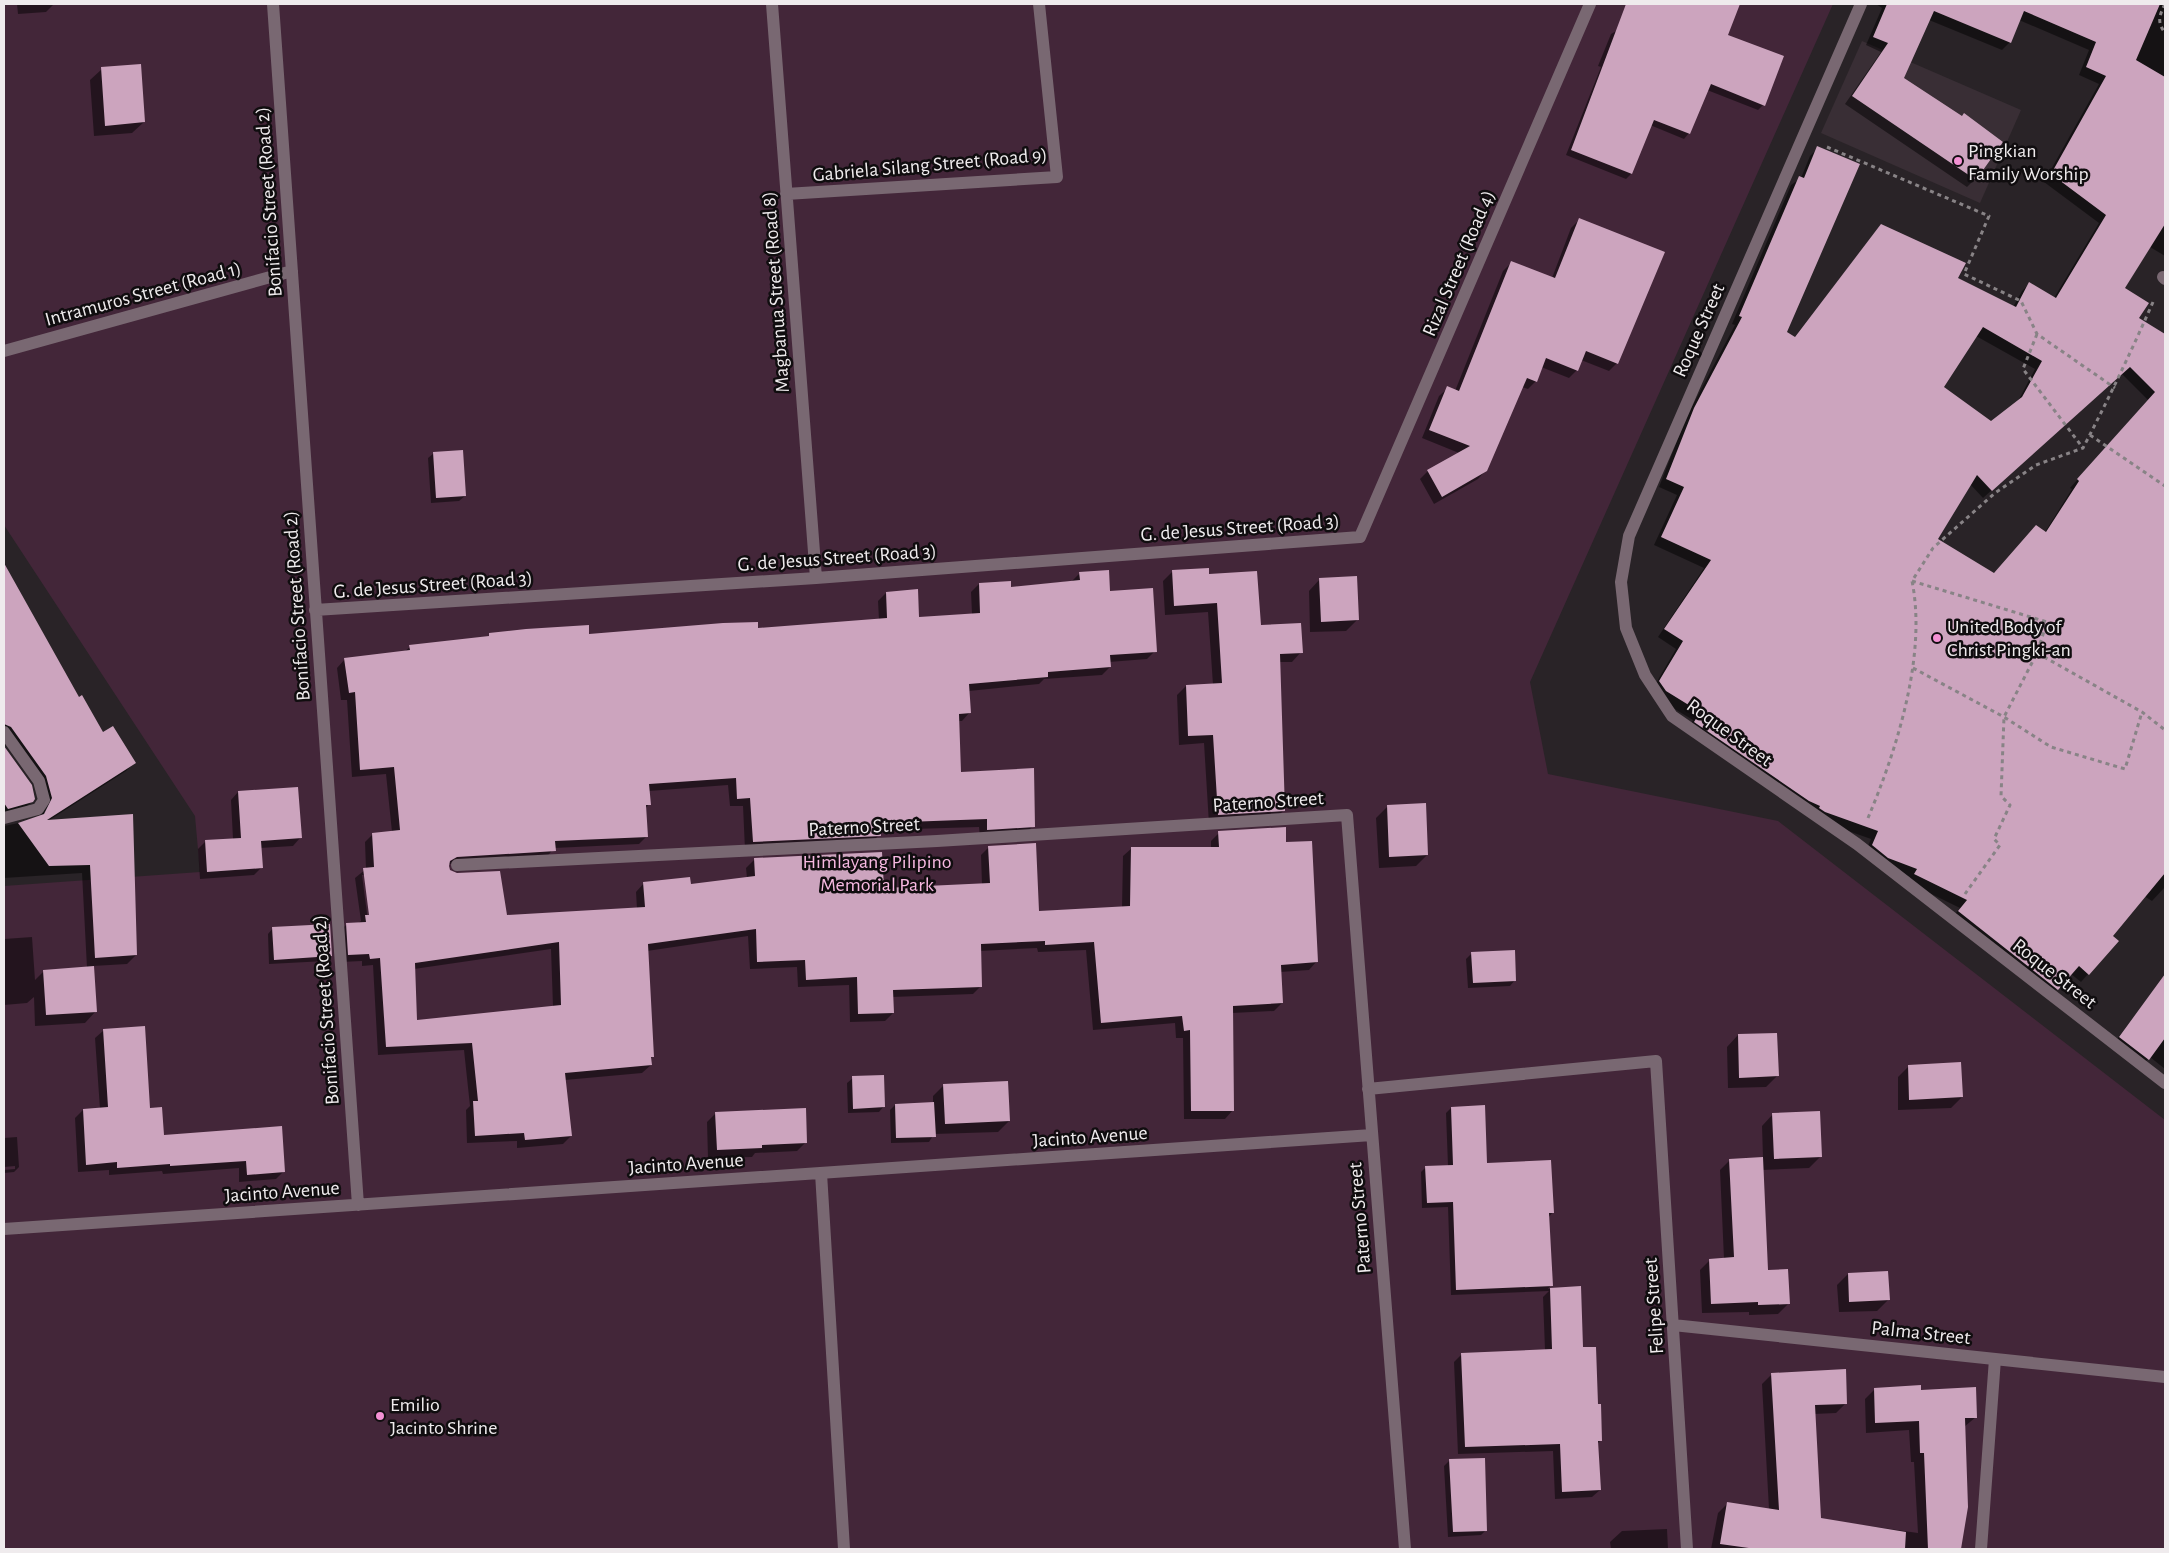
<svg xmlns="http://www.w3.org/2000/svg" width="2169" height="1553" font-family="'Alegreya Sans',sans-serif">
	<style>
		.built { fill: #392e35 }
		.green { fill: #432639 }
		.shadow { fill: #0007; fill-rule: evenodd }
		.building { fill: #cca4be; fill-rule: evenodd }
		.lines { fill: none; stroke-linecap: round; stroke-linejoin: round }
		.path { stroke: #888386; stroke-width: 3; stroke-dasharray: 4 4; stroke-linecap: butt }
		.minor { stroke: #796872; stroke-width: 12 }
		.poi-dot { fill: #f491d4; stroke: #100d0f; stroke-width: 2 }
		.labels { text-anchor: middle; stroke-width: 5; stroke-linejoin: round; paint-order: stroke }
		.poi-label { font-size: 20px; fill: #efebed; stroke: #100d0f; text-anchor: start }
		.street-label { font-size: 20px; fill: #efebed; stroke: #100d0f }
		.park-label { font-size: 20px; fill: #f8b9e2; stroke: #100d0f }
	</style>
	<rect width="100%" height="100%" fill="#292327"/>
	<!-- built -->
	<path class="built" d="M 1862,41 L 2021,110 L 1980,203 L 1821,133 Z"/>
	<!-- green -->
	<path class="green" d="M 4,4 L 1833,4 L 1530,682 L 1548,774 L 1778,821 L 2165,1120 L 2165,1549 L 4,1549 L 4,886 L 200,872 L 195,816 L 4,525 Z"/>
	<!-- shadow -->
	<path class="shadow" d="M 17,4 L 54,4 L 46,12 L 18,14 Z
		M 1629,4 L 1739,4 L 1727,35 L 1763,105 L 1758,110 L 1707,90 L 1689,133 L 1684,139 L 1650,125 L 1631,174 L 1626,179 L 1566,155 L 1601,67 L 1598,66 L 1611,34 L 1618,30 Z
		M 1876,4 L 2165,4 L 2165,256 L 2150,247 L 2124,289 L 2137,319 L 2165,336 L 2165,887 L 2152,901 L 2144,896 L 2111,936 L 2088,974 L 2081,982 L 2071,974 L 2049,997 L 1951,919 L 1960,908 L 1907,882 L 1910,877 L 1880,865 L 1865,853 L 1871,839 L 1817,820 L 1687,730 L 1693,720 L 1658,699 L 1652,690 L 1676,649 L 1658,637 L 1704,568 L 1654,545 L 1677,495 L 1659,487 L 1686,418 L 1735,325 L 1732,324 L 1791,185 L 1801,178 L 1810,156 L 1818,148 L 1785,333 L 1794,338 L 1881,225 L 1956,279 L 2013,307 L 2022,291 L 2029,284 L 2054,298 L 2099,223 L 2044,182 L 2099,84 L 2079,75 L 2089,50 L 2019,20 L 2010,42 L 2002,50 L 1929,20 L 1902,78 L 1975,179 L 1967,187 L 1845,104 L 1881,52 L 1866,45 L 1882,8 ZM 1976,336 L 2035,369 L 2017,403 L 1991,423 L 1943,387 ZM 2122,374 L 2148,400 L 2070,488 L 2072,489 L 2045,532 L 1993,574 L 1936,540 L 1970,484 L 1983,498 Z
		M 102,69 L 144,122 L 132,133 L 94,136 L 90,80 Z
		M 1579,220 L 1617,363 L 1609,371 L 1581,360 L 1577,370 L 1569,378 L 1541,367 L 1536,381 L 1528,389 L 1522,387 L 1486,470 L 1478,479 L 1434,504 L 1420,479 L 1428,471 L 1459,453 L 1422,438 L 1439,396 L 1448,388 L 1455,391 L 1503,271 L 1511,263 L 1552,278 L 1571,228 Z
		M 434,453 L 465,496 L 459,501 L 431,503 L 428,458 Z
		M 4,565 L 79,699 L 102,734 L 134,763 L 126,771 L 48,821 L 131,815 L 136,955 L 127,964 L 93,966 L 96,1011 L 85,1023 L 35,1026 L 34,997 L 27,1003 L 4,1005 L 4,939 L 32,937 L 35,980 L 44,971 L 87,968 L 82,873 L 4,878 L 4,826 L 38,819 L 44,811 L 37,785 L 4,738 Z
		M 1172,572 L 1208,575 L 1259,626 L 1301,652 L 1292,662 L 1279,662 L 1284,810 L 1274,820 L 1209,824 L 1204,743 L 1179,745 L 1177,695 L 1186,686 L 1213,685 L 1208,612 L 1165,615 L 1163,581 Z
		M 1080,573 L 1109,592 L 1155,651 L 1147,659 L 1109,662 L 1110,667 L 1102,675 L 1044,679 L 1039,684 L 969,691 L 970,712 L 962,721 L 958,721 L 960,773 L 1033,826 L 1025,834 L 980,837 L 979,827 L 879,830 L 879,835 L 871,843 L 745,850 L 743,806 L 730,806 L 728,785 L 649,791 L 649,804 L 645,809 L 647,836 L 639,844 L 554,848 L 546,858 L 449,864 L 449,870 L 506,917 L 637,909 L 636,892 L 644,883 L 690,886 L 747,878 L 746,868 L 754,860 L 882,889 L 982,885 L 981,855 L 989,847 L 1038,912 L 1122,908 L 1123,856 L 1132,848 L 1211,848 L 1211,841 L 1219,833 L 1285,843 L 1317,961 L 1309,970 L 1280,972 L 1282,1003 L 1274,1011 L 1232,1013 L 1233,1110 L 1225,1119 L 1184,1119 L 1183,1038 L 1176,1038 L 1175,1023 L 1093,1030 L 1086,950 L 1038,952 L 1037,948 L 980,951 L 981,986 L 973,994 L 892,997 L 893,1013 L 885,1021 L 850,1022 L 849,985 L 798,987 L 797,967 L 750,969 L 748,936 L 647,951 L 653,1056 L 650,1059 L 651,1065 L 642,1073 L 565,1080 L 571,1136 L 563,1144 L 517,1148 L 517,1141 L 467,1143 L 466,1110 L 470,1106 L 464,1050 L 378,1055 L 373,965 L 362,966 L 362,961 L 341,962 L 339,932 L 347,924 L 358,923 L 361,921 L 355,878 L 366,869 L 365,842 L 373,834 L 392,832 L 386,774 L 352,777 L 347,700 L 341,700 L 337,668 L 345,659 L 404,652 L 410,647 L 486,638 L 490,635 L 588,635 L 757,629 L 879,620 L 878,601 L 886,593 L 918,618 L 972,614 L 971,592 L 979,584 L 1010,588 L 1072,581 ZM 362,875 L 365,875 L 371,921 L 368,921 ZM 551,949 L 553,1007 L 416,1021 L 414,969 Z
		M 1320,579 L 1357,620 L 1346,631 L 1310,632 L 1309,591 Z
		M 4,748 L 30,785 L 32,801 L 23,810 L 4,815 Z
		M 238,792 L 300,838 L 293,846 L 260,848 L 262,867 L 254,875 L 200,879 L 198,849 L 206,841 L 233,839 L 231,800 Z
		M 1388,806 L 1427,855 L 1416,866 L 1379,868 L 1376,818 Z
		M 273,928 L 331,955 L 326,961 L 269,964 L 268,934 Z
		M 1472,953 L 1515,980 L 1510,986 L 1468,988 L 1466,959 Z
		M 2165,975 L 2165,1069 L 2150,1057 L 2140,1067 L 2112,1046 Z
		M 144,1028 L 148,1109 L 162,1136 L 284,1171 L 276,1179 L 239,1182 L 239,1168 L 163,1174 L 162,1171 L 109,1175 L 109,1170 L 78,1172 L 75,1118 L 83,1110 L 100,1109 L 95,1038 L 103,1031 Z
		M 1738,1035 L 1777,1076 L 1766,1087 L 1728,1088 L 1727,1047 Z
		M 1909,1066 L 1962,1097 L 1951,1108 L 1898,1110 L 1898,1077 Z
		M 853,1078 L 884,1106 L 879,1112 L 848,1113 L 847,1083 Z
		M 944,1085 L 1009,1121 L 998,1132 L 934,1134 L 929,1142 L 891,1143 L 890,1110 L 895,1105 L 933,1103 L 933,1096 Z
		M 1451,1108 L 1486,1164 L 1553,1212 L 1548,1218 L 1551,1285 L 1548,1289 L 1579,1288 L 1582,1349 L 1597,1405 L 1601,1440 L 1597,1444 L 1600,1490 L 1592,1497 L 1555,1499 L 1553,1451 L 1458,1454 L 1454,1362 L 1462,1354 L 1545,1350 L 1543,1297 L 1549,1291 L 1451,1295 L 1448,1207 L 1422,1208 L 1421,1172 L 1426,1167 L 1448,1166 L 1446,1113 Z
		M 716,1113 L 806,1142 L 797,1151 L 755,1153 L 752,1157 L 708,1158 L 707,1122 Z
		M 1773,1114 L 1821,1156 L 1809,1168 L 1762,1170 L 1766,1272 L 1788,1304 L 1778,1314 L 1749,1315 L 1749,1312 L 1702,1313 L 1700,1270 L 1710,1260 L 1724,1259 L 1720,1170 L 1730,1160 L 1763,1158 L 1762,1126 Z
		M 17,1137 L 19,1167 L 14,1172 L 4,1173 L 4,1170 L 15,1169 L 15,1166 L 4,1167 L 4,1138 Z
		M 1848,1274 L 1888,1300 L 1877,1311 L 1839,1312 L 1837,1285 Z
		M 1772,1374 L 1846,1403 L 1836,1413 L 1814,1414 L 1820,1519 L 1918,1533 L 1914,1462 L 1911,1462 L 1909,1430 L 1866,1433 L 1865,1399 L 1875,1389 L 1920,1391 L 1976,1417 L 1964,1427 L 1966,1507 L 1960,1549 L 1711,1549 L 1718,1513 L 1728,1503 L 1769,1509 L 1762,1384 Z
		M 1450,1460 L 1486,1530 L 1481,1535 L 1448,1537 L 1444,1466 Z
		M 1667,1529 L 1668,1549 L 1611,1549 L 1610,1542 L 1622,1531 Z"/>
	<!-- building -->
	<path class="building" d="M 1626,4 L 1740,4 L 1728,35 L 1784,56 L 1765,106 L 1711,84 L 1690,134 L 1654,120 L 1632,174 L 1571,150 Z
		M 1887,4 L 2160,4 L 2136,60 L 2165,77 L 2165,224 L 2125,288 L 2149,303 L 2139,318 L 2165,334 L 2165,873 L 2113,936 L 2119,941 L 2089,975 L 2079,966 L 2058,990 L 1958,911 L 1967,900 L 1914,874 L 1917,869 L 1888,858 L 1872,845 L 1878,831 L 1825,812 L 1819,808 L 1820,806 L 1809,801 L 1694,722 L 1700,712 L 1666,691 L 1659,681 L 1683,641 L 1664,629 L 1711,560 L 1661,537 L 1684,487 L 1666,479 L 1694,408 L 1742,317 L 1739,316 L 1799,176 L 1804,178 L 1817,146 L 1860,164 L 1787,332 L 1795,337 L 1881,224 L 1966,263 L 1958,278 L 2016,307 L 2029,282 L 2056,298 L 2106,215 L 2051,174 L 2106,76 L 2086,67 L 2096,42 L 2024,11 L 2011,43 L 1934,11 L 1904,78 L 1962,116 L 1964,113 L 2003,142 L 1976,180 L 1852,96 L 1888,43 L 1873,37 ZM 1983,327 L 2042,361 L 2022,397 L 1991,421 L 1944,387 ZM 2130,367 L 2155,392 L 2077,479 L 2079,481 L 2046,532 L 2036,525 L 1994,573 L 1938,539 L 1977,475 L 1992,491 Z
		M 141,64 L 145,122 L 105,126 L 101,67 Z
		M 1579,218 L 1665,252 L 1618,364 L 1586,351 L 1578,371 L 1546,358 L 1537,382 L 1527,378 L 1487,471 L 1442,497 L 1427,470 L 1470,446 L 1429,430 L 1447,386 L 1459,391 L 1511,261 L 1555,278 Z
		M 463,450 L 466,496 L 436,498 L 433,452 Z
		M 4,563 L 79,697 L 82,695 L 103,732 L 113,726 L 136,763 L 47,820 L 133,814 L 137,955 L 95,958 L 90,865 L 49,866 L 18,823 L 44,814 L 52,798 L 46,776 L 11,727 L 4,724 Z
		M 1209,568 L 1209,574 L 1257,571 L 1261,625 L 1301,623 L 1303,653 L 1280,654 L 1285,811 L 1218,815 L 1213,735 L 1188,736 L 1186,685 L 1222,683 L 1217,603 L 1174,606 L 1172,570 Z
		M 1109,570 L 1110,591 L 1153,588 L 1157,652 L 1110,655 L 1111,667 L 1048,672 L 1048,677 L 969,684 L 971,713 L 959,714 L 961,772 L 1034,768 L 1035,827 L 987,830 L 987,819 L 880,823 L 881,836 L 753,842 L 750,798 L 737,799 L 736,778 L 649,784 L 651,805 L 646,805 L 648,837 L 555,841 L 556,851 L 457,857 L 450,861 L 449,866 L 450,870 L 457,873 L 500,871 L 507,915 L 645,907 L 643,882 L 690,877 L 691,884 L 755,876 L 754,858 L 882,852 L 884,888 L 990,883 L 988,846 L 1036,843 L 1039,911 L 1130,906 L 1131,847 L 1219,847 L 1218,831 L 1286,827 L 1286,842 L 1312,841 L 1318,962 L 1281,965 L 1283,1003 L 1233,1006 L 1234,1111 L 1191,1111 L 1190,1030 L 1184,1031 L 1182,1016 L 1101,1023 L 1094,942 L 1045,945 L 1045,941 L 981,944 L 982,987 L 893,990 L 894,1013 L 858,1014 L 857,977 L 806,980 L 805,960 L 757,962 L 756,929 L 648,944 L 654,1057 L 651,1057 L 652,1065 L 565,1073 L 572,1136 L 525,1140 L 524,1133 L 475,1136 L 473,1101 L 478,1101 L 472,1043 L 386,1047 L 380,958 L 370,959 L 369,954 L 348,955 L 346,923 L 366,922 L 365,915 L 369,915 L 363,868 L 374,867 L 372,833 L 400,830 L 394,767 L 360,770 L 355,692 L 349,693 L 344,658 L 410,650 L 409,645 L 489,636 L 489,633 L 526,629 L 589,625 L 589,634 L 723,623 L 758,622 L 758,628 L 887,618 L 886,592 L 918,589 L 919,617 L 980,613 L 979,583 L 1011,581 L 1011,587 L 1080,580 L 1079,572 ZM 559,942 L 561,1005 L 417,1020 L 415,963 Z
		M 1357,576 L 1359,620 L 1321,622 L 1319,578 Z
		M 4,746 L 32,785 L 35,799 L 33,802 L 8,809 L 4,803 Z
		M 298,787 L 302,838 L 261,841 L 263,868 L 207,872 L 205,840 L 241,838 L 238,791 Z
		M 1426,803 L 1428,855 L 1389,857 L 1387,805 Z
		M 330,924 L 332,956 L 274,960 L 272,927 Z
		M 1515,950 L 1516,981 L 1473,983 L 1471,952 Z
		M 94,966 L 97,1012 L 46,1015 L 43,970 Z
		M 2165,974 L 2165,1038 L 2149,1060 L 2119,1037 Z
		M 145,1026 L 150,1108 L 162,1107 L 164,1135 L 282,1126 L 285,1172 L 247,1175 L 246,1161 L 170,1166 L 170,1164 L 117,1168 L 117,1162 L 86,1165 L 83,1109 L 108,1107 L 103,1029 Z
		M 1777,1033 L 1779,1076 L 1739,1078 L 1738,1034 Z
		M 1961,1062 L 1963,1097 L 1909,1100 L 1908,1065 Z
		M 884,1075 L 885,1107 L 853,1109 L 852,1076 Z
		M 1008,1081 L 1010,1121 L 945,1124 L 943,1084 Z
		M 934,1102 L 936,1137 L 896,1138 L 895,1104 Z
		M 1485,1105 L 1487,1163 L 1551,1160 L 1554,1213 L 1549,1213 L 1553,1286 L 1456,1290 L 1453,1202 L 1427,1203 L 1425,1166 L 1453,1165 L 1451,1107 Z
		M 806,1108 L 807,1143 L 762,1145 L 762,1148 L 717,1150 L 715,1112 Z
		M 1820,1111 L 1822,1157 L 1774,1159 L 1772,1113 Z
		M 1763,1157 L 1768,1270 L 1788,1269 L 1790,1304 L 1758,1305 L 1758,1302 L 1711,1304 L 1709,1259 L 1734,1257 L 1729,1159 Z
		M 1888,1271 L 1890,1300 L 1849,1302 L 1848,1273 Z
		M 1581,1286 L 1583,1347 L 1596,1347 L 1598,1404 L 1601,1404 L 1602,1441 L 1598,1441 L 1601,1490 L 1562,1492 L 1560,1444 L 1465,1447 L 1461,1353 L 1552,1349 L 1550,1288 Z
		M 1846,1369 L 1847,1404 L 1815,1405 L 1821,1518 L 1906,1532 L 1905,1549 L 1756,1549 L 1720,1544 L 1727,1502 L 1779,1510 L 1771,1373 Z
		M 1921,1385 L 1921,1390 L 1976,1387 L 1977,1418 L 1965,1418 L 1968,1507 L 1961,1549 L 1928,1549 L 1924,1453 L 1920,1453 L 1919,1421 L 1875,1423 L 1874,1388 Z
		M 1485,1458 L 1487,1531 L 1453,1532 L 1449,1459 Z"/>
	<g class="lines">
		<!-- path -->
		<path class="path" d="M 2165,4 C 2159,16 2157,22 2165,33
			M 1827,147 L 1989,216 L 1964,274 L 2021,301 L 2037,334 L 2115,388
			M 2037,334 L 2023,369 L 2083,448
			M 2090,435 L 2165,486
			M 1912,581 L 2047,622 L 2037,653 L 2004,717 L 2001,796 L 2010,805 L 1994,839 L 2000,845 L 1965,894
			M 2037,653 L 2142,712 L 2165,730
			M 1913,668 L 2004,717 L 2051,747 L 2125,769 L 2142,712
			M 1868,818 C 1897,749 1927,655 1912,581 L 1933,548 L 1995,493 L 2036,465 L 2083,448 C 2108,400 2131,352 2153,302"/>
		<!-- minor -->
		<path class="minor" d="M 273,4 L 358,1205
			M 772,4 L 816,578
			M 1861,4 L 1629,536 L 1621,582 L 1626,628 L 1645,675 L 1672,716 L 1857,844 L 2165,1083
			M 786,194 L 1057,177 L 1039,4
			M 2163,277 L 2165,279
			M 4,351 L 292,271
			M 315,610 L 816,578 L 1360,537 L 1590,4
			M 4,732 L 39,781 L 44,800 L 38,809 L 4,818
			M 457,865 L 937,841 L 1347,815 L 1405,1549
			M 1368,1089 L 1656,1061 L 1687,1549
			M 821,1173 L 844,1549
			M 4,1229 L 1372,1135
			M 1673,1325 L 2165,1377
			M 1981,1549 L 1995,1359"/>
	</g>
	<!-- markers -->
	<g class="poi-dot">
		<circle cx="1958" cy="161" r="5"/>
		<circle cx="1937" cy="638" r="5"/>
		<circle cx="380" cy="1416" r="5"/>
	</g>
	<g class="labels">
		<!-- poi labels -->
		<g class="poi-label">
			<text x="1968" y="157">Pingkian<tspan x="1968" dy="23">Family Worship</tspan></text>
			<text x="1947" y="633">United Body of<tspan x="1947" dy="23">Christ Pingki-an</tspan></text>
			<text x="390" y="1411">Emilio<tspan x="390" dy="23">Jacinto Shrine</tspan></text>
		</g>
		<!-- street labels -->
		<g class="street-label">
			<text transform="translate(930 164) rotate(-5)" y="7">Gabriela Silang Street (Road 9)</text>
			<text transform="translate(268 202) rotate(-94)" y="7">Bonifacio Street (Road 2)</text>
			<text transform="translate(1458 263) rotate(-67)" y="7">Rizal Street (Road 4)</text>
			<text transform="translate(775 292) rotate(-94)" y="7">Magbanua Street (Road 8)</text>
			<text transform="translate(143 293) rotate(-15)" y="7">Intramuros Street (Road 1)</text>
			<text transform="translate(1698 330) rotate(-66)" y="7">Roque Street</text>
			<text transform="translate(1240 527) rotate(-4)" y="7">G. de Jesus Street (Road 3)</text>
			<text transform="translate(837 557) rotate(-4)" y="7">G. de Jesus Street (Road 3)</text>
			<text transform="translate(433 584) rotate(-4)" y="7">G. de Jesus Street (Road 3)</text>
			<text transform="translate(296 606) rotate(-94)" y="7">Bonifacio Street (Road 2)</text>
			<text transform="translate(1730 732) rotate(36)" y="7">Roque Street</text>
			<text transform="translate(1268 801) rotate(-4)" y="7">Paterno Street</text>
			<text transform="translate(864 826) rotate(-3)" y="7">Paterno Street</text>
			<text transform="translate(2055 973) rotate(38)" y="7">Roque Street</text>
			<text transform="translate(325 1010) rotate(-94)" y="7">Bonifacio Street (Road 2)</text>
			<text transform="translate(1090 1136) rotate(-4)" y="7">Jacinto Avenue</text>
			<text transform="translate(686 1163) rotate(-4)" y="7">Jacinto Avenue</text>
			<text transform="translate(282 1191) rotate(-4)" y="7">Jacinto Avenue</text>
			<text transform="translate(1359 1218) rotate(-95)" y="7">Paterno Street</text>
			<text transform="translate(1653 1306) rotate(-94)" y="7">Felipe Street</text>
			<text transform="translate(1921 1332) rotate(6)" y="7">Palma Street</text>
		</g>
		<!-- park labels -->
		<g class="park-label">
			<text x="877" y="868">Himlayang Pilipino<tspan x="877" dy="23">Memorial Park</tspan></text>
		</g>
	</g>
	<!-- border -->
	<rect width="2169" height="1553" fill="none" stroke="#efebed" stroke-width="10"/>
</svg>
